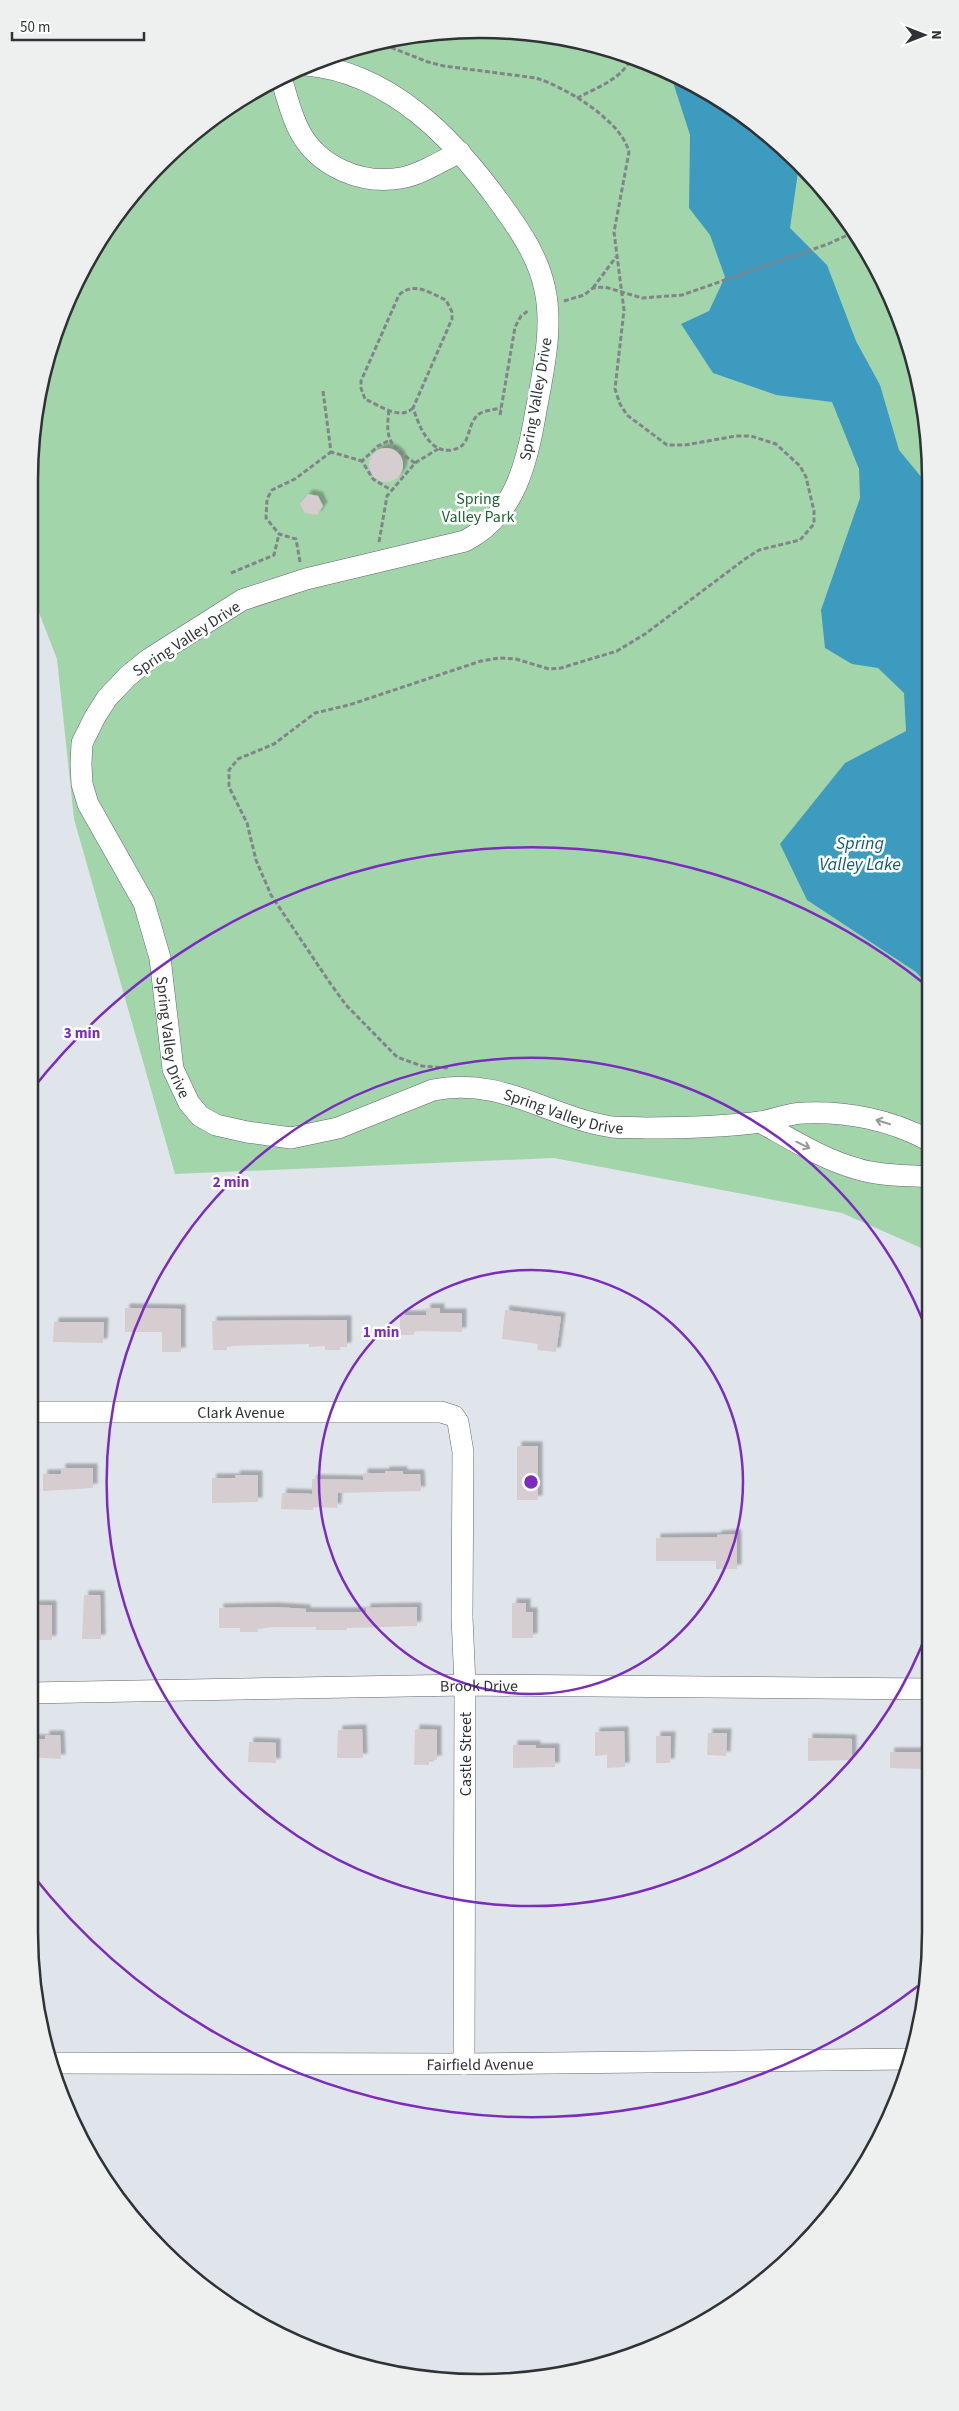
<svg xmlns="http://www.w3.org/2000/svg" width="959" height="2411" font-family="'Source Sans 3',sans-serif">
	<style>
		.green { fill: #a3d5ab }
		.water { fill: #3e9bc0 }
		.building { fill: #d6cdd0; filter: url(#shadow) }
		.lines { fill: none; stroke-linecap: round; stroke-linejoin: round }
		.minor-casing { stroke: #62676c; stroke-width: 22 }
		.path { stroke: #818589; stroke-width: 3; stroke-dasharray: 5 2.5; stroke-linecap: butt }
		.minor { stroke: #fff; stroke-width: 21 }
		.oneway { stroke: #98999a }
		.ring { fill: none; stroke: #7b2cbf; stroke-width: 2.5 }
		.labels { text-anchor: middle; stroke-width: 5; stroke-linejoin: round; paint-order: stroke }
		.street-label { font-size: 16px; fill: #303335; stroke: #fff }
		.park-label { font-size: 16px; fill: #1f6533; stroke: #fff }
		.water-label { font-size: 18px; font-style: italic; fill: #115b75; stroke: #fff }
		.rim { fill: none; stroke: #303335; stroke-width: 2.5 }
		.centre { fill: #7b2cbf; stroke: #fff; stroke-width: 2.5 }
		.ring-label { font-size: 15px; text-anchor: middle; font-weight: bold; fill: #7b2cbf; stroke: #fff; stroke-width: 5; stroke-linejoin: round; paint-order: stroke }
	</style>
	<defs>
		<filter id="shadow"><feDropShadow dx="4.5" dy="-4.5" stdDeviation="1" flood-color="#0004"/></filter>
	</defs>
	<rect width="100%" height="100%" fill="#e0e5eb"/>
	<!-- green -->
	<path class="green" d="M 450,30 L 538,33 L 624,53 L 730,105 L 819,183 L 884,280 L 926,420 L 928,1251 L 842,1213 L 554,1158 L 175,1174 L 74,819 L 57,659 L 29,587 L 29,480 L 53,335 L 89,254 L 140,183 L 205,122 L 280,75 L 363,44 Z"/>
	<!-- water -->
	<path class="water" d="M 671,76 L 730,105 L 799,165 L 790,228 L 827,265 L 856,341 L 880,385 L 899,450 L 927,484 L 928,985 L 916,972 L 807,900 L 780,844 L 845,763 L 906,731 L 904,693 L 878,668 L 852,664 L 825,648 L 821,610 L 860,498 L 859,469 L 832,402 L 776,395 L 713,373 L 681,324 L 709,311 L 725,277 L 710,235 L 689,208 L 690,135 Z"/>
	<!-- building -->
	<path class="building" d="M369 465a17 17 0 1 1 34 0a17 17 0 1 1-34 0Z
		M 308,494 L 318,496 L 323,506 L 317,515 L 305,513 L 300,504 Z
		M 125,1308 L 181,1309 L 181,1352 L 162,1352 L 162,1332 L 125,1332 Z
		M 426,1308 L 440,1308 L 440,1313 L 462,1313 L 462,1332 L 414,1331 L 414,1335 L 400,1335 L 400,1315 L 426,1315 Z
		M 505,1310 L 561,1317 L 556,1352 L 537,1350 L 538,1344 L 502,1339 Z
		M 347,1320 L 347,1347 L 340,1347 L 340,1350 L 325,1350 L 325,1346 L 309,1347 L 309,1344 L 227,1346 L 227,1350 L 213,1350 L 212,1321 Z
		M 54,1322 L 104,1322 L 103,1343 L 53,1342 Z
		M 517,1446 L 538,1446 L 538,1500 L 517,1500 Z
		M 61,1468 L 93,1468 L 93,1488 L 43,1491 L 43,1474 L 61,1474 Z
		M 385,1471 L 403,1471 L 403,1474 L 420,1474 L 421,1491 L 338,1493 L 337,1508 L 313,1507 L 313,1510 L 281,1509 L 282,1493 L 312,1494 L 312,1479 L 363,1480 L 363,1473 L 385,1473 Z
		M 235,1475 L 258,1475 L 258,1502 L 212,1503 L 212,1478 L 236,1478 Z
		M 737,1534 L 737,1569 L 716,1569 L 716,1561 L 656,1561 L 656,1538 L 717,1537 L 717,1535 Z
		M 84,1595 L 100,1595 L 101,1639 L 82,1639 Z
		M 512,1603 L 526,1603 L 526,1612 L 533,1612 L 533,1638 L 512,1638 Z
		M 34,1605 L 52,1605 L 52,1640 L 34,1640 Z
		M 274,1607 L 306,1609 L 306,1612 L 366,1612 L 366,1608 L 417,1607 L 417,1626 L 347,1628 L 347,1630 L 316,1630 L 316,1627 L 274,1627 L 258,1629 L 258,1632 L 240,1632 L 240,1628 L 219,1628 L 219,1608 Z
		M 362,1729 L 363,1758 L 337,1758 L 338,1730 Z
		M 415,1729 L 437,1730 L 437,1760 L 429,1760 L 429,1765 L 414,1765 Z
		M 624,1731 L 625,1767 L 607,1768 L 607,1755 L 595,1756 L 595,1732 Z
		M 708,1733 L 727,1733 L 726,1756 L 707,1755 Z
		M 45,1735 L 60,1735 L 61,1759 L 29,1757 L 29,1739 L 45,1739 Z
		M 656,1736 L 671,1736 L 670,1763 L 656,1763 Z
		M 808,1738 L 852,1739 L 852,1760 L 808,1761 Z
		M 249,1742 L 276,1743 L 276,1763 L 248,1762 Z
		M 513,1745 L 536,1745 L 536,1748 L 555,1748 L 555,1767 L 513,1768 Z
		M 890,1752 L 921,1752 L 921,1769 L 890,1768 Z"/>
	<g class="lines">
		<!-- minor casing -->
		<g class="minor-casing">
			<g id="minor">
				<path id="s1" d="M 306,65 C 390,72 454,139 500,203 C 519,229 539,258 545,290 C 554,332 541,380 534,422 C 525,471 512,516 465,541 L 306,579 L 242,600 L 149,659 L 128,676 L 107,698 L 95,717 L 82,743 L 81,764 L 82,784 L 88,804 L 144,903 L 160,958 L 173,1069 L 189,1103 L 200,1116 L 216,1125 L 247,1132 L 291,1138 L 338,1128 L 433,1090 C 501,1076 548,1117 612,1127 C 623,1128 635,1127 646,1128 C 684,1128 722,1127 760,1122 C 774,1120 789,1113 804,1113 C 847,1111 891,1120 928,1140"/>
				<path d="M 280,75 C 287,95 290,114 300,132 C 319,167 362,185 401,178 C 422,174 441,161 460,152"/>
				<path d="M 760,1122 C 791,1139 824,1160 858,1169 C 881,1176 905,1175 928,1177"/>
				<path id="s2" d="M 29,1412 L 441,1412 L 454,1416 L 458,1422 L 463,1452 L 462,1617 L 465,1685 L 464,2064"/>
				<path id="s3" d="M 29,1693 L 465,1685 L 930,1689"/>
				<path id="s4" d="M 51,2063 L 464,2064 L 909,2059"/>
			</g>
		</g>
		<!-- path -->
		<path class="path" d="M 377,42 L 428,62 L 444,66 L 536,78 C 565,87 621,120 629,152 L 614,232 L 624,310 L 615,389 L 620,404 L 627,415 L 667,445 L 685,445 L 736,436 L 751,436 L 776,444 L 800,466 L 806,477 L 814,511 L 814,524 L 800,540 L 759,550 L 745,559 L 645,634 L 617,651 L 561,668 L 549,669 L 516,659 L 499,658 L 481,661 L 349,705 L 315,713 L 274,744 L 238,759 L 229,770 L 229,787 L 247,823 L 256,860 L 271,895 L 330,983 L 346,1005 L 397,1057 L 422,1066 L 448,1068
			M 577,98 C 598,87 622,79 632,57
			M 593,288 L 616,257
			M 564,301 L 584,295 L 593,288 L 605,287 L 642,298 L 682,295 L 828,244 L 852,233
			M 323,391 L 331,452 L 362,461
			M 413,408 C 400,421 379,405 365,399 L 361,388 L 361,381 L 399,295 C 414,281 430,293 446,300 L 452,312 L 452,319 L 413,408 C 419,425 429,454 452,450 C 457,449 462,447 465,442 C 470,433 470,421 479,414 C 485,410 494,410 501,408
			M 389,410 C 385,441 390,446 415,463
			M 500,415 L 515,327 L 521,316 L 529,310
			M 388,441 L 378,446 L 362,461 L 373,479 L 391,490
			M 379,542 L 387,496 L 415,463 L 438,449
			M 300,562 L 296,539 L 279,534 L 266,518 L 267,499 L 272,490 L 295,479 L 331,452
			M 231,573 L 274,555 L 279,534"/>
		<!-- minor -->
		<use href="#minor" class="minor"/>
	</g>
	<!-- one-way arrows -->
	<defs><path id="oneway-shaft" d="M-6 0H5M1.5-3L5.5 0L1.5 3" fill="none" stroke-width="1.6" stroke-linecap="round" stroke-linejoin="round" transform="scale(1.25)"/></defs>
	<g class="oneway">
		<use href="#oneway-shaft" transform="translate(883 1122) rotate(-163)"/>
		<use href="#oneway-shaft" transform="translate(803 1145) rotate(26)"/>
	</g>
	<!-- distance rings -->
	<g class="ring">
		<circle cx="531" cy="1482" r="212"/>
		<path d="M929 1627A424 424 0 1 1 928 1334"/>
		<path d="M918 1986A635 635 0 0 1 31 1873M31 1091A635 635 0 0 1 926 985"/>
	</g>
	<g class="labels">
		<!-- street labels -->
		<g class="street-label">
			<text transform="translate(535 399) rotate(-80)" y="6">Spring Valley Drive</text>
			<text transform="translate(186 638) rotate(-33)" y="6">Spring Valley Drive</text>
			<text dy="6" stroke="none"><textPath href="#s1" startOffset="1384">Spring Valley Drive</textPath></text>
			<text dy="6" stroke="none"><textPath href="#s1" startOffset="1849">Spring Valley Drive</textPath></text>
			<text dy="6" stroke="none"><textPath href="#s2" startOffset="212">Clark Avenue</textPath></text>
			<text dy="6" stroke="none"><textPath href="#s3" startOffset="450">Brook Drive</textPath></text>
			<text transform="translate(465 1754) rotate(-90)" y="6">Castle Street</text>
			<text dy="6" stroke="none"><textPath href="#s4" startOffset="429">Fairfield Avenue</textPath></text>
		</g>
		<!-- park labels -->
		<g class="park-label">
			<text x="478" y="504">Spring<tspan x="478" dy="18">Valley Park</tspan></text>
		</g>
		<!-- water labels -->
		<g class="water-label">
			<text x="860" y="849">Spring<tspan x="860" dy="21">Valley Lake</tspan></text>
		</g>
	</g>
	<!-- crop -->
	<path d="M0 0H959V2411H0ZM480 38H480A442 442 0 0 1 922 480V1932A442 442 0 0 1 480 2374H480A442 442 0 0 1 38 1932V480A442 442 0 0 1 480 38Z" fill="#eeefef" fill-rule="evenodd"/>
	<path class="rim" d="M480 38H480A442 442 0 0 1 922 480V1932A442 442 0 0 1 480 2374H480A442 442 0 0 1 38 1932V480A442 442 0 0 1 480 38Z"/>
	<circle cx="531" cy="1482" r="8" class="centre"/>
	<g class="ring-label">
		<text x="82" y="1038">3 min</text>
		<text x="231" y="1187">2 min</text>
		<text x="381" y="1337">1 min</text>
	</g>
	<!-- north arrow -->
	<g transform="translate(924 35) rotate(90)" stroke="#ffffff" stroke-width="4" paint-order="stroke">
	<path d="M0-4L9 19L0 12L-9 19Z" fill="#303335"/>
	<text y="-8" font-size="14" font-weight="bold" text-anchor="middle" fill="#303335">N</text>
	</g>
	<!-- scale -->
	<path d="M12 32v8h132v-8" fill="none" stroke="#303335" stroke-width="2.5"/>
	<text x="20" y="32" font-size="15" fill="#303335" stroke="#ffffff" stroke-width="4" paint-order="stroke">50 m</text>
</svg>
